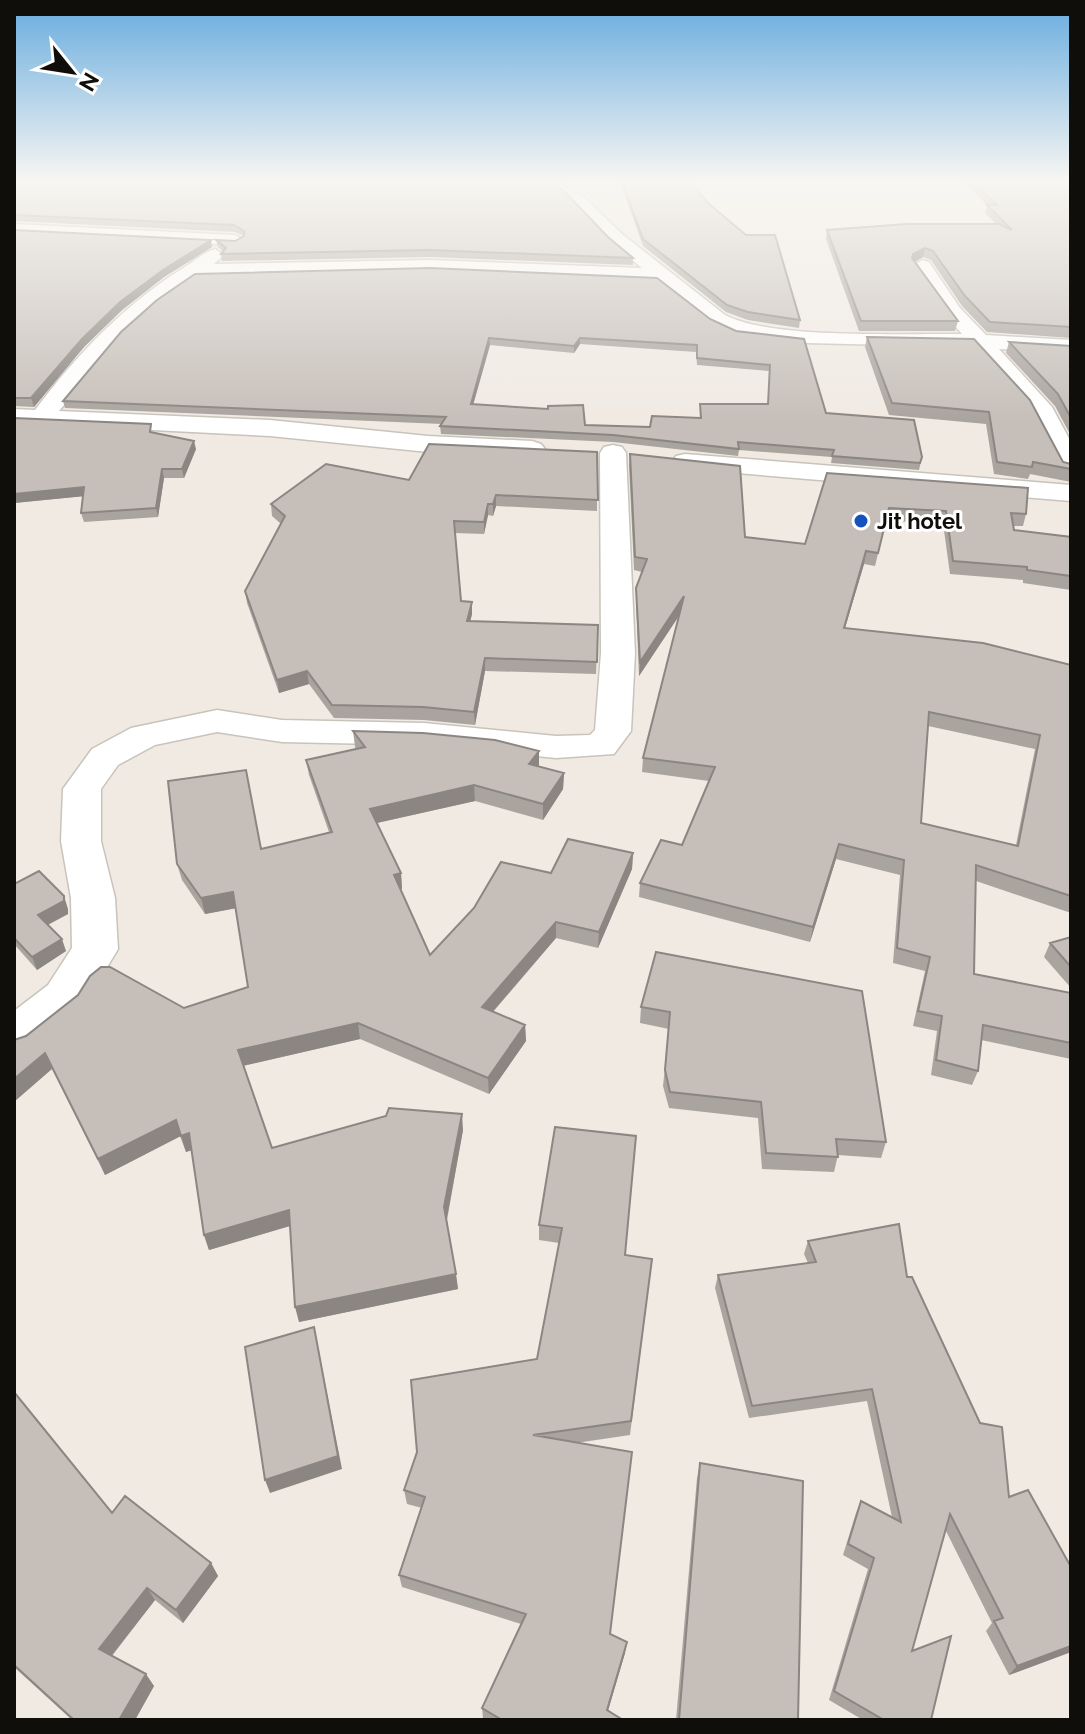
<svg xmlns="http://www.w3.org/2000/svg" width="1085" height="1734" font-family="Raleway,sans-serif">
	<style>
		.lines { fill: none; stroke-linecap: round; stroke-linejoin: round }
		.lane-casing { stroke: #c8c3bb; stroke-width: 3 }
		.street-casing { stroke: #c8c3bb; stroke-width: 3 }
		.lane { fill: #fff; fill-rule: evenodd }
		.street { fill: #fff; fill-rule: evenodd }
		.wall { fill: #aaa49f; fill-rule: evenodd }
		.shaded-wall { fill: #8b8682 }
		.building { fill: #c6bfb9; stroke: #8b8682; stroke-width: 2; fill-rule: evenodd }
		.poi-dot { fill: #1652be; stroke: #fff; stroke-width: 3 }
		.labels { text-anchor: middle; stroke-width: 6; stroke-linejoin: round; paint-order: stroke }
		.far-poi-label { font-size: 22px; font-weight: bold; fill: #100e0b; stroke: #fff; text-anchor: start }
	</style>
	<rect width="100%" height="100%" fill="#f0eae3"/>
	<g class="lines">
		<!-- lane casing -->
		<g class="lane-casing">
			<path id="lane" d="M 548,179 L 555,179 L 580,198 L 573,200 L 550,185 Z"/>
		</g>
		<!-- street casing -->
		<g class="street-casing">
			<path id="street" d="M 576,193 L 582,195 L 622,234 L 725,315 C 774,340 902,333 962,334 L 946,316 L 913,266 L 922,260 L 929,262 L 960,308 L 986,335 L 1071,340 L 1071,354 L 999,349 L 1052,407 L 1071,442 L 1071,474 L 1062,472 L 1058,466 L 1029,410 L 973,347 L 806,343 L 737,335 L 711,323 L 658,281 L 549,274 L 430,271 L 195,277 L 169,294 L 120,338 L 59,411 L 270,420 L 428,436 L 532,441 L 541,444 L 545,449 L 541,454 L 532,457 L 428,452 L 270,436 L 14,423 L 14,409 L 35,410 C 78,353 127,302 188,265 C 197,259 205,252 215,249 L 224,255 L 214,264 L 430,260 L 642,268 L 610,242 L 570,201 L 568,198 Z
				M 14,224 L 235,235 L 244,240 L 235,245 L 14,234 Z
				M 613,445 L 622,447 L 626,453 L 635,653 L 631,731 L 614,754 L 556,758 L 424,745 L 282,742 L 217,732 L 155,745 L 118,765 L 101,789 L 101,841 L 115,898 L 118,949 L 82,1009 L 31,1050 L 14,1056 L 14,1011 L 48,985 L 72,948 L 71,898 L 61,841 L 63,789 L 92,749 L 131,728 L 217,710 L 282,720 L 424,723 L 556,736 L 590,735 L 595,730 L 601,653 L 600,453 L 604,447 Z
				M 685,454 L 1071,485 L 1071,501 L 676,468 L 672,462 L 676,456 Z"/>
		</g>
		<!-- lane -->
		<use href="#lane" class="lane"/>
		<!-- street -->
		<use href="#street" class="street"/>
	</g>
	<!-- wall -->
	<path class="wall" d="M 14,179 L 608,237 L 633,258 L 633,265 L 430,257 L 222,261 L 221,254 L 223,251 L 218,247 L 216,240 L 235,241 L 244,236 L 235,232 L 14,221 Z
		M 619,179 L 688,179 L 800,320 L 799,328 L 748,320 L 726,312 L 643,246 Z
		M 961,179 L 1071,179 L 1071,338 L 987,332 L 962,306 L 931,260 L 923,257 L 915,262 L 958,321 L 955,331 L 859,331 L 826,239 L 827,230 L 996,224 L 985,213 L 987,205 Z
		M 14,230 L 212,247 L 164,277 L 122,310 L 84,347 L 34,407 L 14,406 Z
		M 710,319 L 736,331 L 826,413 L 922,457 L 919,470 L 831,463 L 832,457 L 739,450 L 738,456 L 613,442 L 441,434 L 440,426 L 442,424 L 65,408 L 63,401 L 121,332 ZM 580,344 L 696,352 L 697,365 L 769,371 L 768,404 L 700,404 L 700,418 L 650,427 L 585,425 L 473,405 L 490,345 L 574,353 Z
		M 867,337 L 974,339 L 1063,462 L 1071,464 L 1071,482 L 1030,474 L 1028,479 L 994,474 L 986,424 L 889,415 L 865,347 Z
		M 1009,342 L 1071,346 L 1071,436 L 1055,406 L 1006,353 Z
		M 14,418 L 153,433 L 196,449 L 184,478 L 164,478 L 158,517 L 84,522 L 81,513 L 83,496 L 14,503 Z
		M 597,452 L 597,511 L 496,506 L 493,516 L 488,515 L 484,534 L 455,533 L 461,601 L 472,614 L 470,622 L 598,625 L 596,674 L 485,671 L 475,725 L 424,720 L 334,718 L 309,684 L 279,693 L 247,603 L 245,591 L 281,524 L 272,516 L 271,504 L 409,480 Z
		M 630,454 L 745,537 L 805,544 L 827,473 L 1026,514 L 1023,526 L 1013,526 L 1014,530 L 1071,537 L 1071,590 L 1023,583 L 1023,580 L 950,574 L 943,523 L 886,521 L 875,566 L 864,564 L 845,628 L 1071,665 L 1071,913 L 976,881 L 974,974 L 1071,993 L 1071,1059 L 981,1040 L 978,1071 L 972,1085 L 931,1075 L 937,1031 L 913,1026 L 925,971 L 893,963 L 900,875 L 836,859 L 810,942 L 639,897 L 640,883 L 682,845 L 709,781 L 642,772 L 643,758 L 679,615 L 639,676 L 636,601 L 636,588 L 642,572 L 634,570 L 629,466 ZM 928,726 L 1035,749 L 1016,845 L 921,823 Z
		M 353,731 L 538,766 L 564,773 L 563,789 L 543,820 L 475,801 L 377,823 L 401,873 L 402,889 L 400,889 L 430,955 L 551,873 L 633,853 L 632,869 L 598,948 L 556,938 L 493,1012 L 525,1025 L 526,1041 L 489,1094 L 360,1039 L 243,1066 L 272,1148 L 463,1130 L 447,1220 L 458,1289 L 299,1322 L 290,1226 L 209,1250 L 204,1235 L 192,1150 L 186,1152 L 180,1136 L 105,1175 L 52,1069 L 14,1040 L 184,1008 L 248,987 L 236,908 L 205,914 L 182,880 L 177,864 L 262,849 L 329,832 L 309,775 L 306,760 L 356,749 L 355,747 Z
		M 14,884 L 68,909 L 68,914 L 48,925 L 66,951 L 37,970 L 14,944 Z
		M 1071,937 L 1071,988 L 1044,957 L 1050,943 Z
		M 656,952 L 886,1142 L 881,1158 L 838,1155 L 834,1172 L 762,1169 L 758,1118 L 669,1108 L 663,1086 L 669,1029 L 640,1023 L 641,1007 Z
		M 555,1127 L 625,1255 L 652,1259 L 630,1435 L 576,1443 L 610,1634 L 625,1653 L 608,1711 L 623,1720 L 487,1720 L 483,1718 L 482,1708 L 521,1624 L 402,1587 L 399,1575 L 422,1508 L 407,1504 L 404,1490 L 537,1359 L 559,1243 L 539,1240 L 539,1225 Z
		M 808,1241 L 907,1277 L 1009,1497 L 1071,1652 L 1009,1675 L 986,1631 L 992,1623 L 945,1529 L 912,1651 L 931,1720 L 863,1720 L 829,1700 L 868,1569 L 843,1555 L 856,1513 L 861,1501 L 892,1517 L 867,1401 L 749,1418 L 715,1288 L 718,1275 L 808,1263 L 804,1254 Z
		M 14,1392 L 112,1513 L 211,1563 L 218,1576 L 183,1623 L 155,1600 L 112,1656 L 154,1686 L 135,1720 L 72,1720 L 14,1667 Z
		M 700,1463 L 798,1720 L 676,1720 L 697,1478 Z"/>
	<!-- shaded-wall -->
	<path class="shaded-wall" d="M 211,240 L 212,247 L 164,277 L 122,310 L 84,347 L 34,407 L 31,398 L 82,339 L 120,302 L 163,270 Z
		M 925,248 L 923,257 L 911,264 L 913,254 Z
		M 489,338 L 490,345 L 471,412 L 471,404 Z
		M 580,338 L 580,344 L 574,353 L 574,346 Z
		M 194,441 L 196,449 L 184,478 L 182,469 Z
		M 162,469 L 164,478 L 158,517 L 156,508 Z
		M 84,487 L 86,496 L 14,503 L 14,494 Z
		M 496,495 L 496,506 L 493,516 L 493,504 Z
		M 488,504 L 488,515 L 484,534 L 484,522 Z
		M 866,551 L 864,564 L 841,641 L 844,628 Z
		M 684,596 L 683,610 L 639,676 L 640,662 Z
		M 472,602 L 472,614 L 467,634 L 467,621 Z
		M 485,658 L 485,671 L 475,725 L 474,712 Z
		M 307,671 L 309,684 L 279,693 L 277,680 Z
		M 539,751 L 539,766 L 529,764 Z
		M 564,773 L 563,789 L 543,820 L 543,804 Z
		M 474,785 L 475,801 L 372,824 L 370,809 Z
		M 839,844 L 836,859 L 810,942 L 813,927 Z
		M 633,853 L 632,869 L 598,948 L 599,932 Z
		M 401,873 L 402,889 L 395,891 L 394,875 Z
		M 233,892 L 237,908 L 205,914 L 201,898 Z
		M 64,896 L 68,909 L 68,914 L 43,927 L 38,915 Z
		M 556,922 L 556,938 L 482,1024 L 482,1007 Z
		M 62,939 L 66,951 L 37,970 L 32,957 Z
		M 358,1023 L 360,1039 L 242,1066 L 238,1050 Z
		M 525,1025 L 526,1041 L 489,1094 L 488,1078 Z
		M 45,1053 L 52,1069 L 14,1102 L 14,1079 Z
		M 462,1114 L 463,1130 L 446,1223 L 444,1207 Z
		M 176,1120 L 181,1136 L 105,1175 L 98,1159 Z
		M 189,1133 L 195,1149 L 186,1152 L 181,1136 Z
		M 289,1210 L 293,1225 L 209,1250 L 204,1235 Z
		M 456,1274 L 458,1289 L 299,1322 L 295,1307 Z
		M 314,1327 L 342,1469 L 270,1493 L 265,1480 Z
		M 211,1563 L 218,1576 L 183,1623 L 176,1610 Z
		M 147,1588 L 155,1600 L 108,1660 L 99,1649 Z
		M 627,1642 L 625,1653 L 605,1720 L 607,1710 Z
		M 1071,1646 L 1071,1652 L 1009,1675 L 1017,1666 Z
		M 146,1674 L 154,1686 L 135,1720 L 119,1720 Z"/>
	<!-- building -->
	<path class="building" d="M 14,179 L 548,179 L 565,192 L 608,237 L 633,258 L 430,250 L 221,254 L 226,248 L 216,240 L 235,241 L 244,236 L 244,231 L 234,225 L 14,215 Z
		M 621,179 L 688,179 L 709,204 L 746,235 L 775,235 L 800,320 L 748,312 L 727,305 L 643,239 Z
		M 970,179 L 1071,179 L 1071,327 L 990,322 L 965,296 L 933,251 L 925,248 L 913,254 L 912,258 L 958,321 L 861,321 L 827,230 L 907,224 L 999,224 L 1012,230 L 987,205 L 997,205 Z
		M 14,230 L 211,240 L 163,270 L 120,302 L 82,339 L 31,398 L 14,398 Z
		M 430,268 L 657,278 L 710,319 L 736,331 L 804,339 L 826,413 L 914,420 L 922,457 L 920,463 L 832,456 L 834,450 L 738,442 L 739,449 L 613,435 L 440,426 L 446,417 L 63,401 L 121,332 L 157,300 L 195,274 ZM 489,338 L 574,346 L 580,338 L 697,345 L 697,358 L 770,365 L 768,404 L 700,404 L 701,418 L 652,416 L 650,427 L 585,425 L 583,405 L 548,406 L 548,409 L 471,404 Z
		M 867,337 L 974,339 L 1030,400 L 1063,462 L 1071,464 L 1071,469 L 1033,462 L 1032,467 L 997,462 L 989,412 L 892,403 Z
		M 1009,342 L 1071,346 L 1071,418 L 1058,394 Z
		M 14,418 L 151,424 L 150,432 L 194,441 L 182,469 L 162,469 L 156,508 L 81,513 L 84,487 L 14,494 Z
		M 429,444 L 597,452 L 598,500 L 496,495 L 493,504 L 488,504 L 484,522 L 454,521 L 461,601 L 472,602 L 467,621 L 598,625 L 597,662 L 485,658 L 474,712 L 423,707 L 332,705 L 307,671 L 277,680 L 245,591 L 285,516 L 271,504 L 326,464 L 409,480 Z
		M 630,454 L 740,466 L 745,537 L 805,544 L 827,473 L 1028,488 L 1026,514 L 1011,513 L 1014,530 L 1071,537 L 1071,576 L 1027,570 L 1027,567 L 953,561 L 946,511 L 889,508 L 878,553 L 866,551 L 844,628 L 983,643 L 1071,665 L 1071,896 L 976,865 L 974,974 L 1071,993 L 1071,1043 L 983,1025 L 978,1071 L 936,1060 L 942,1016 L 918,1011 L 930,957 L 897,948 L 904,860 L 839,844 L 813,927 L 640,883 L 661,840 L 682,845 L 715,767 L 643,758 L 684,596 L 640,662 L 636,588 L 647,559 L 635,557 ZM 929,712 L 1040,735 L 1018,846 L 921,823 Z
		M 353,731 L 423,733 L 495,740 L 539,751 L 529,764 L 564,773 L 543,804 L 474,785 L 370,809 L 401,873 L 394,875 L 430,955 L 474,908 L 501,862 L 551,873 L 568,839 L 633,853 L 599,932 L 556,922 L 482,1007 L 525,1025 L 488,1078 L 358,1023 L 238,1050 L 272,1148 L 386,1116 L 389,1108 L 462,1114 L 444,1207 L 456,1274 L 295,1307 L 289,1210 L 204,1235 L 189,1133 L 181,1136 L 176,1120 L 98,1159 L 45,1053 L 14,1079 L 14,1040 L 26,1036 L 78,995 L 90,976 L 101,967 L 110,967 L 184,1008 L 248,987 L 233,892 L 201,898 L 177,864 L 168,781 L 246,770 L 261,849 L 332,832 L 306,760 L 365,747 Z
		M 39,871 L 64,896 L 64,901 L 38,915 L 62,939 L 32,957 L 14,938 L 14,884 Z
		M 1071,937 L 1071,967 L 1050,943 Z
		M 656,952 L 862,991 L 886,1142 L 836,1139 L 838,1157 L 766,1153 L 761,1102 L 670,1092 L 665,1070 L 670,1012 L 641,1007 Z
		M 555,1127 L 636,1136 L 625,1255 L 652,1259 L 631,1421 L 533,1435 L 632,1452 L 610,1634 L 627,1642 L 607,1710 L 623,1720 L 502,1720 L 482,1708 L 526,1614 L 399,1575 L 425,1497 L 404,1490 L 417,1452 L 411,1380 L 537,1359 L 562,1228 L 539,1225 Z
		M 899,1224 L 907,1277 L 912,1277 L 980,1423 L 1002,1427 L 1009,1497 L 1028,1490 L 1071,1567 L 1071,1646 L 1017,1666 L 994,1621 L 1003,1618 L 950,1514 L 912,1651 L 951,1636 L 931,1720 L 884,1720 L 834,1691 L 874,1558 L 848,1544 L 861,1501 L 901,1522 L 872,1389 L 752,1406 L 718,1275 L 816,1262 L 808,1241 Z
		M 314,1327 L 338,1456 L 265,1480 L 245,1347 Z
		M 14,1392 L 112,1513 L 125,1496 L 211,1563 L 176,1610 L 147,1588 L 99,1649 L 146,1674 L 119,1720 L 74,1720 L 14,1665 Z
		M 700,1463 L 803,1481 L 798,1720 L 679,1720 Z"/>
	<!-- sky -->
	<linearGradient id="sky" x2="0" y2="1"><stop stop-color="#67acdf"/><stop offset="0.43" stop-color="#f8f6f2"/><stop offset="1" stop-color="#f8f6f2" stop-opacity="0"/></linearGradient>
	<rect width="1085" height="421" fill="url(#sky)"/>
	<!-- markers -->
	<circle class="poi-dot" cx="861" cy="521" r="8"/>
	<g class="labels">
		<!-- far-poi labels -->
		<g class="far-poi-label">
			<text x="877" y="529">Jit hotel</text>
		</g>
	</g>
	<!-- border -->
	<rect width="1085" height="1734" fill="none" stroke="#100e0b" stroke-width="32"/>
	<!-- north arrow -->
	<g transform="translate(72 72) rotate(120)" stroke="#ffffff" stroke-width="6" paint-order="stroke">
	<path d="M0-6L14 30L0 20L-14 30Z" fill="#100e0b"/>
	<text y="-12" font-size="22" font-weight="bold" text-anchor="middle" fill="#100e0b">N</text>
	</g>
</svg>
